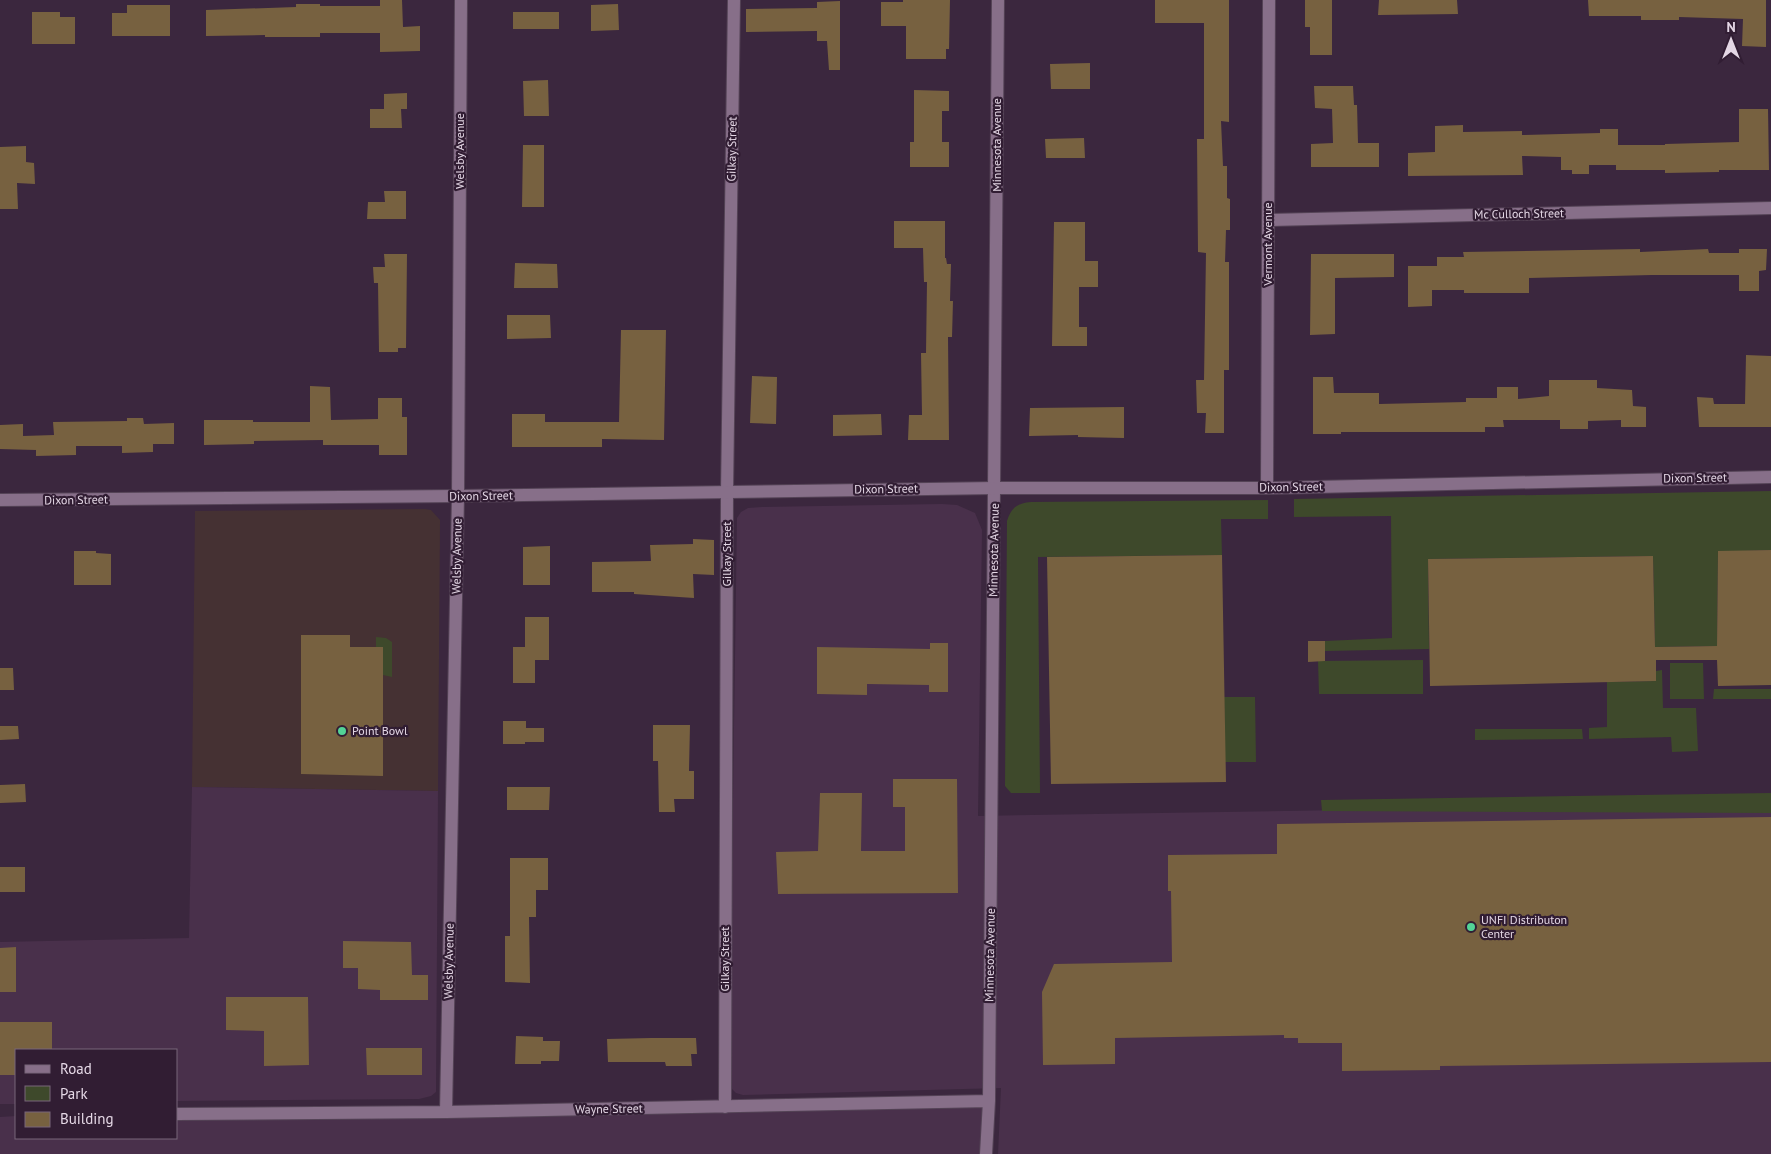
<svg xmlns="http://www.w3.org/2000/svg" width="1771" height="1154" font-family="'PT Sans',sans-serif">
	<style>
		.commercial { fill: #453133 }
		.built { fill: #49304b }
		.green { fill: #3e492b }
		.building { fill: #776140 }
		.lines { fill: none; stroke-linecap: round; stroke-linejoin: round }
		.street-casing { stroke: #544356; stroke-width: 14 }
		.secondary-casing { stroke: #544356; stroke-width: 14 }
		.street { stroke: #876f89; stroke-width: 12 }
		.secondary { stroke: #876f89; stroke-width: 12 }
		.poi-dot { fill: #53d396; stroke: #311d33; stroke-width: 2 }
		.labels { text-anchor: middle; stroke-width: 4.5; stroke-linejoin: round; paint-order: stroke }
		.street-label { font-size: 12px; fill: #e4d7e5; stroke: #311d33 }
		.poi-label { font-size: 12px; fill: #e4d7e5; stroke: #311d33; text-anchor: start }
	</style>
	<rect width="100%" height="100%" fill="#3b273e"/>
	<!-- commercial -->
	<path class="commercial" d="M 425,509 L 431,510 L 440,520 L 438,791 L 192,787 L 195,511 Z"/>
	<!-- built -->
	<path class="built" d="M 942,504 L 957,505 L 975,513 L 982,530 L 978,816 L 1523,807 L 1771,806 L 1771,1154 L 998,1154 L 1001,1088 L 743,1095 L 736,1093 L 732,1089 L 729,1073 L 737,518 L 741,512 L 748,508 L 762,507 Z
		M 192,787 L 438,791 L 436,1092 L 431,1096 L 419,1099 L 176,1101 L 176,1050 L 16,1050 L 16,1104 L 0,1104 L 0,942 L 189,938 Z
		M 989,1101 L 986,1154 L 0,1154 L 0,1117 L 16,1116 L 16,1138 L 176,1138 L 176,1114 Z"/>
	<!-- green -->
	<path class="green" d="M 1771,491 L 1771,550 L 1718,552 L 1717,646 L 1655,647 L 1653,556 L 1428,559 L 1429,649 L 1325,651 L 1325,641 L 1392,638 L 1391,516 L 1294,517 L 1294,499 Z
		M 1268,500 L 1268,519 L 1221,519 L 1222,555 L 1038,557 L 1040,793 L 1011,793 L 1005,786 L 1007,521 C 1011,508 1017,503 1031,502 Z
		M 376,637 L 386,638 L 392,642 L 392,677 L 383,675 L 383,647 L 376,647 Z
		M 1423,660 L 1423,694 L 1319,694 L 1318,661 Z
		M 1670,663 L 1703,663 L 1704,699 L 1670,699 Z
		M 1662,670 L 1663,708 L 1696,708 L 1698,751 L 1672,752 L 1671,737 L 1589,739 L 1589,728 L 1607,727 L 1607,682 L 1656,681 L 1656,671 Z
		M 1714,689 L 1771,689 L 1771,699 L 1713,699 Z
		M 1224,697 L 1255,697 L 1256,762 L 1225,762 Z
		M 1475,729 L 1582,729 L 1583,739 L 1475,740 Z
		M 1771,793 L 1771,813 L 1322,811 L 1321,800 Z"/>
	<!-- building -->
	<path class="building" d="M 380,0 L 402,0 L 403,27 L 420,26 L 420,51 L 380,52 L 380,33 L 320,33 L 320,37 L 265,37 L 265,35 L 206,36 L 206,10 L 296,7 L 296,4 L 320,4 L 320,6 L 380,6 Z
		M 903,0 L 950,0 L 949,49 L 946,49 L 946,59 L 906,59 L 906,26 L 881,26 L 881,2 L 903,2 Z
		M 1155,0 L 1229,0 L 1229,122 L 1221,121 L 1223,166 L 1227,166 L 1227,198 L 1230,199 L 1230,230 L 1226,230 L 1225,262 L 1229,262 L 1229,370 L 1224,370 L 1224,433 L 1205,433 L 1206,413 L 1197,413 L 1196,380 L 1204,380 L 1206,253 L 1198,252 L 1197,139 L 1204,139 L 1204,23 L 1155,23 Z
		M 1305,0 L 1332,0 L 1332,55 L 1310,55 L 1310,27 L 1305,27 Z
		M 1379,0 L 1457,0 L 1458,14 L 1378,15 Z
		M 1588,0 L 1766,0 L 1766,47 L 1742,46 L 1743,19 L 1679,17 L 1679,20 L 1641,20 L 1641,16 L 1589,16 Z
		M 840,1 L 840,70 L 829,70 L 827,41 L 817,41 L 817,31 L 746,32 L 746,9 L 817,8 L 817,2 Z
		M 618,4 L 619,30 L 591,31 L 591,5 Z
		M 127,5 L 170,5 L 170,36 L 112,36 L 112,13 L 127,13 Z
		M 32,12 L 60,12 L 60,17 L 75,17 L 75,44 L 32,44 Z
		M 513,12 L 559,12 L 559,29 L 513,29 Z
		M 1090,63 L 1090,89 L 1051,89 L 1050,64 Z
		M 548,80 L 549,116 L 524,116 L 523,81 Z
		M 1314,86 L 1353,86 L 1354,105 L 1357,105 L 1358,143 L 1379,143 L 1379,167 L 1311,167 L 1311,144 L 1333,143 L 1332,109 L 1315,108 Z
		M 914,90 L 949,91 L 949,111 L 942,111 L 942,142 L 949,142 L 949,167 L 910,167 L 910,142 L 914,142 Z
		M 407,93 L 407,109 L 401,109 L 402,128 L 370,128 L 370,109 L 384,109 L 384,94 Z
		M 1739,109 L 1768,109 L 1769,170 L 1719,170 L 1719,172 L 1665,173 L 1665,170 L 1616,170 L 1616,165 L 1589,165 L 1589,174 L 1572,174 L 1572,170 L 1561,170 L 1561,157 L 1522,156 L 1523,175 L 1408,176 L 1408,153 L 1435,152 L 1435,126 L 1463,125 L 1463,132 L 1522,131 L 1522,135 L 1600,133 L 1600,129 L 1618,129 L 1618,145 L 1665,145 L 1665,144 L 1739,142 Z
		M 1084,138 L 1085,158 L 1046,158 L 1045,139 Z
		M 523,145 L 544,145 L 544,207 L 522,207 Z
		M 26,146 L 26,162 L 34,163 L 35,184 L 17,183 L 18,209 L 0,209 L 0,147 Z
		M 384,191 L 406,191 L 406,219 L 367,219 L 368,202 L 385,202 Z
		M 894,221 L 945,221 L 945,258 L 946,258 L 947,264 L 951,264 L 950,301 L 953,301 L 952,337 L 948,337 L 949,440 L 908,440 L 909,415 L 922,415 L 921,353 L 926,353 L 927,282 L 924,282 L 923,248 L 894,248 Z
		M 1054,222 L 1085,222 L 1085,261 L 1098,261 L 1098,287 L 1079,287 L 1079,327 L 1087,327 L 1087,346 L 1052,346 Z
		M 1640,249 L 1640,252 L 1708,249 L 1709,253 L 1739,253 L 1739,249 L 1767,249 L 1766,270 L 1759,271 L 1759,291 L 1739,291 L 1739,275 L 1652,275 L 1529,278 L 1529,293 L 1464,293 L 1464,290 L 1432,290 L 1432,306 L 1408,307 L 1408,266 L 1437,266 L 1437,257 L 1464,257 L 1463,252 Z
		M 384,254 L 407,254 L 406,348 L 398,348 L 398,352 L 379,352 L 378,283 L 374,283 L 373,267 L 385,267 Z
		M 1311,254 L 1394,254 L 1394,277 L 1335,278 L 1335,334 L 1310,335 Z
		M 515,263 L 557,264 L 558,288 L 514,288 Z
		M 507,315 L 550,315 L 551,338 L 507,339 Z
		M 621,330 L 666,330 L 664,440 L 602,439 L 602,447 L 512,447 L 512,414 L 545,414 L 545,422 L 619,422 Z
		M 1746,355 L 1771,356 L 1771,427 L 1699,427 L 1697,397 L 1713,398 L 1714,404 L 1745,404 Z
		M 752,376 L 777,377 L 776,424 L 750,423 Z
		M 1313,377 L 1333,377 L 1334,393 L 1379,393 L 1379,404 L 1466,402 L 1466,398 L 1497,398 L 1497,387 L 1518,387 L 1518,399 L 1549,396 L 1549,380 L 1597,380 L 1597,388 L 1632,390 L 1633,406 L 1646,407 L 1646,427 L 1621,427 L 1621,420 L 1588,421 L 1588,429 L 1560,429 L 1560,420 L 1503,420 L 1504,427 L 1485,427 L 1485,432 L 1341,432 L 1341,434 L 1313,434 Z
		M 310,386 L 330,387 L 331,420 L 378,419 L 378,398 L 402,398 L 402,417 L 407,417 L 407,455 L 379,455 L 379,445 L 323,445 L 323,440 L 254,441 L 254,444 L 204,445 L 204,420 L 253,420 L 253,422 L 310,422 Z
		M 1124,407 L 1124,438 L 1078,437 L 1078,435 L 1029,436 L 1030,408 Z
		M 881,414 L 882,435 L 833,436 L 833,415 Z
		M 127,418 L 143,418 L 144,424 L 174,423 L 174,444 L 153,444 L 153,452 L 122,453 L 122,446 L 76,446 L 76,455 L 36,456 L 36,450 L 0,449 L 0,425 L 23,424 L 23,436 L 54,435 L 53,422 L 127,421 Z
		M 693,539 L 714,540 L 714,575 L 693,574 L 694,598 L 634,594 L 634,592 L 592,592 L 592,562 L 651,561 L 650,545 L 693,544 Z
		M 550,546 L 550,585 L 523,585 L 523,547 Z
		M 1771,550 L 1771,685 L 1718,686 L 1717,660 L 1656,660 L 1656,681 L 1430,686 L 1428,559 L 1653,556 L 1655,647 L 1717,646 L 1718,551 Z
		M 74,551 L 96,551 L 96,553 L 111,554 L 111,585 L 74,585 Z
		M 1222,555 L 1226,782 L 1051,784 L 1047,557 Z
		M 525,617 L 549,617 L 549,660 L 535,660 L 535,683 L 513,683 L 513,647 L 525,647 Z
		M 301,635 L 350,635 L 350,647 L 383,647 L 383,776 L 301,774 Z
		M 1308,641 L 1325,641 L 1325,661 L 1308,662 Z
		M 930,643 L 948,643 L 948,692 L 929,692 L 929,685 L 867,684 L 867,695 L 817,694 L 817,647 L 930,649 Z
		M 0,668 L 13,668 L 14,690 L 0,690 Z
		M 503,721 L 526,721 L 526,728 L 544,728 L 544,742 L 525,742 L 525,744 L 503,744 Z
		M 653,725 L 690,725 L 689,771 L 694,771 L 694,799 L 674,799 L 675,812 L 659,812 L 658,761 L 653,761 Z
		M 0,726 L 18,726 L 19,739 L 0,740 Z
		M 893,779 L 957,779 L 958,893 L 778,894 L 776,852 L 818,851 L 820,793 L 862,793 L 861,851 L 905,851 L 905,807 L 893,807 Z
		M 25,784 L 26,802 L 0,803 L 0,785 Z
		M 507,787 L 550,787 L 549,810 L 507,810 Z
		M 1771,817 L 1771,1062 L 1440,1066 L 1440,1070 L 1342,1071 L 1342,1043 L 1298,1043 L 1298,1038 L 1284,1038 L 1284,1035 L 1115,1038 L 1115,1064 L 1043,1065 L 1042,992 L 1054,964 L 1172,962 L 1171,891 L 1168,891 L 1168,855 L 1277,854 L 1277,824 Z
		M 510,858 L 548,858 L 548,890 L 536,890 L 536,917 L 529,917 L 530,983 L 505,982 L 505,936 L 510,936 Z
		M 0,867 L 25,867 L 25,892 L 0,892 Z
		M 343,941 L 411,942 L 412,975 L 428,975 L 428,1000 L 380,1000 L 380,990 L 358,989 L 358,968 L 343,968 Z
		M 16,947 L 16,992 L 0,992 L 0,948 Z
		M 226,997 L 308,997 L 309,1065 L 264,1066 L 264,1031 L 226,1030 Z
		M 0,1022 L 52,1022 L 52,1050 L 16,1050 L 16,1075 L 0,1075 Z
		M 516,1036 L 543,1037 L 543,1041 L 560,1041 L 559,1061 L 541,1061 L 541,1064 L 515,1064 Z
		M 651,1038 L 696,1038 L 697,1054 L 691,1054 L 692,1066 L 666,1066 L 665,1062 L 608,1062 L 607,1039 Z
		M 366,1048 L 422,1048 L 422,1075 L 367,1075 Z"/>
	<g class="lines">
		<!-- street casing -->
		<g class="street-casing">
			<path id="street" d="M 1268,220 L 1771,208
				M 1267,488 L 1269,0
				M 725,1107 L 727,492 L 734,0
				M 446,1112 L 458,496 L 461,0
				M 176,1114 L 446,1112 L 989,1101
				M 986,1154 L 989,1101 L 998,0"/>
		</g>
		<!-- secondary casing -->
		<g class="secondary-casing">
			<path id="secondary" d="M 0,500 L 458,496 L 995,488 L 1267,488 L 1771,477"/>
		</g>
		<!-- street -->
		<use href="#street" class="street"/>
		<!-- secondary -->
		<use href="#secondary" class="secondary"/>
	</g>
	<!-- markers -->
	<g class="poi-dot">
		<circle cx="342" cy="731" r="5"/>
		<circle cx="1471" cy="927" r="5"/>
	</g>
	<g class="labels">
		<!-- street labels -->
		<g class="street-label">
			<text transform="translate(997 145) rotate(-90)" y="4">Minnesota Avenue</text>
			<text transform="translate(732 149) rotate(-89)" y="4">Gilkay Street</text>
			<text transform="translate(460 151) rotate(-90)" y="4">Welsby Avenue</text>
			<text transform="translate(1519 214) rotate(-1)" y="4">Mc Culloch Street</text>
			<text transform="translate(1268 244) rotate(-90)" y="4">Vermont Avenue</text>
			<text transform="translate(1695 478) rotate(-1)" y="4">Dixon Street</text>
			<text transform="translate(1291 487) rotate(-1)" y="4">Dixon Street</text>
			<text transform="translate(886 489) rotate(-1)" y="4">Dixon Street</text>
			<text transform="translate(481 496) rotate(-1)" y="4">Dixon Street</text>
			<text transform="translate(76 500) rotate(-1)" y="4">Dixon Street</text>
			<text transform="translate(994 550) rotate(-89)" y="4">Minnesota Avenue</text>
			<text transform="translate(727 554) rotate(-90)" y="4">Gilkay Street</text>
			<text transform="translate(457 556) rotate(-89)" y="4">Welsby Avenue</text>
			<text transform="translate(990 955) rotate(-89)" y="4">Minnesota Avenue</text>
			<text transform="translate(725 959) rotate(-90)" y="4">Gilkay Street</text>
			<text transform="translate(449 961) rotate(-89)" y="4">Welsby Avenue</text>
			<text transform="translate(609 1109) rotate(-1)" y="4">Wayne Street</text>
		</g>
		<!-- poi labels -->
		<g class="poi-label">
			<text x="352" y="735">Point Bowl</text>
			<text x="1481" y="924">UNFI Distributon<tspan x="1481" dy="14">Center</tspan></text>
		</g>
	</g>
	<!-- legend -->
	<rect x="15" y="1049" width="162" height="90" fill="#311d33" stroke="#79677a"/>
	<rect x="25" y="1065" width="25" height="8" fill="#876f89" stroke="#79677a"/>
	<text x="60" y="1074" font-size="15" fill="#e4d7e5">Road</text>
	<rect x="25" y="1086" width="25" height="15" fill="#3e492b" stroke="#79677a"/>
	<text x="60" y="1099" font-size="15" fill="#e4d7e5">Park</text>
	<rect x="25" y="1112" width="25" height="15" fill="#776140" stroke="#79677a"/>
	<text x="60" y="1124" font-size="15" fill="#e4d7e5">Building</text>
	<!-- north arrow -->
	<g transform="translate(1731 40)" stroke="#311d33" stroke-width="4" paint-order="stroke">
	<path d="M0-4L9 19L0 12L-9 19Z" fill="#e4d7e5"/>
	<text y="-8" font-size="14" font-weight="bold" text-anchor="middle" fill="#e4d7e5">N</text>
	</g>
</svg>
